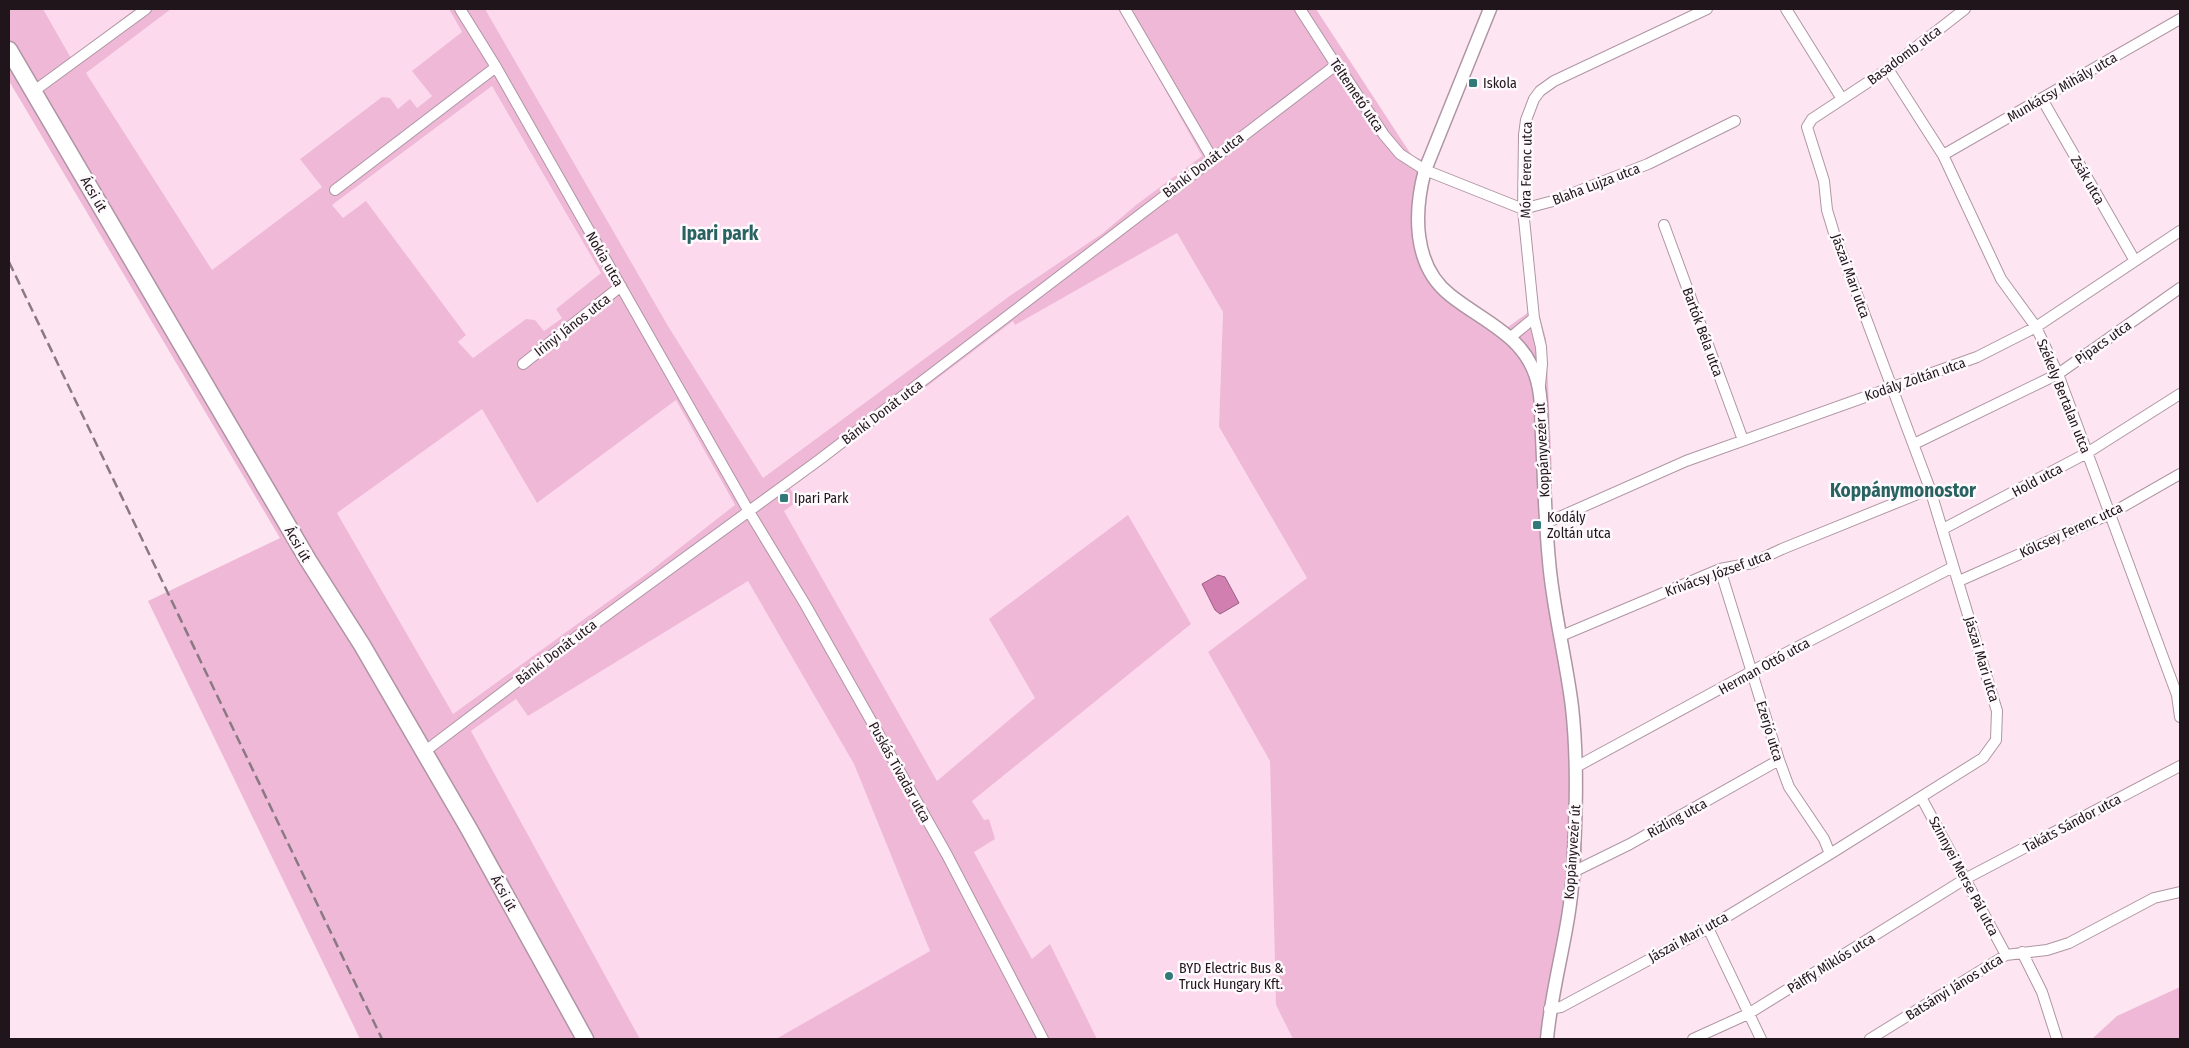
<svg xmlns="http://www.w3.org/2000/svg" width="2189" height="1048" font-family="'Fira Sans Condensed',sans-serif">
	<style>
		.built { fill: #fcd9ec }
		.green { fill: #efb8d7; fill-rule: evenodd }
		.water { fill: #d07fb0; stroke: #9b5f83 }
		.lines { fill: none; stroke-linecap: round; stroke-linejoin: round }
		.minor-casing { stroke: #af95a3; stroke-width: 12 }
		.tertiary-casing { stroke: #af95a3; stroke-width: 15 }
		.primary-casing { stroke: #af95a3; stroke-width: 19 }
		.minor { stroke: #fff; stroke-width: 10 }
		.tertiary { stroke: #fff; stroke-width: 12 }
		.primary { stroke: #fff; stroke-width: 16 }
		.rail { stroke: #897982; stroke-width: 2.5; stroke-dasharray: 10 5; stroke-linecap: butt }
		.poi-dot { fill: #317a79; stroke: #fef9fc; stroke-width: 2 }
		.labels { text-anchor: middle; stroke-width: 5; stroke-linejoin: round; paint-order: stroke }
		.street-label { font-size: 14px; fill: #1f151a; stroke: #fef9fc }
		.poi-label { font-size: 14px; fill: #1f151a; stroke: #fef9fc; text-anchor: start }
		.district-label { font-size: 19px; font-weight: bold; fill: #286261; stroke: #fef9fc }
	</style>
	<rect width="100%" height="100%" fill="#fde6f2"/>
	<!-- built -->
	<path class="built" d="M 43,9 L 135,9 L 71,58 Z
		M 171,9 L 449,9 L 462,32 L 413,71 L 432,95 L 417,108 L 398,109 L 382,97 L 300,158 L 322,187 L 212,270 L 86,73 Z
		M 485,9 L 1120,9 L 1202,156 L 1136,205 L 1103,233 L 1011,295 L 763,478 L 668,326 Z
		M 492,86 L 601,273 L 556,309 L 562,317 L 544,331 L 535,320 L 526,319 L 473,358 L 458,342 L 466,335 L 366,202 L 343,218 L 332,205 Z
		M 1177,233 L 1223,312 L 1219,428 L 1307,578 L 1208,652 L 1270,761 L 1276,1005 L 1293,1039 L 1097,1039 L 1050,944 L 1032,959 L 974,851 L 988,819 L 984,821 L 972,800 L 1191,624 L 1036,698 L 937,781 L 783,511 L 797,501 L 789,487 L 876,425 L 1013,321 L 1015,325 Z
		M 676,400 L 735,506 L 649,572 L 453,714 L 337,513 L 482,408 L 537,503 Z
		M 748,581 L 854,764 L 930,951 L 776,1039 L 640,1039 L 471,731 L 516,699 L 528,716 Z"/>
	<!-- green -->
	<path class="green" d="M 9,9 L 43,9 L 71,58 L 135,9 L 171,9 L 86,73 L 212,270 L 322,187 L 300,159 L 382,97 L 390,98 L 398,109 L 410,99 L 417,108 L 432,96 L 412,71 L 462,32 L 449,9 L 485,9 L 668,326 L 763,478 L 1011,295 L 1103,233 L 1136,205 L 1202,156 L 1120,9 L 1316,9 L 1412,156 L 1435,165 C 1431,175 1425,186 1423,197 C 1416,228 1428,267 1450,289 C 1464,302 1491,316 1508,327 L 1537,306 L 1546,339 L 1552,474 L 1551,539 L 1575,680 L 1582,753 L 1582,875 L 1556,999 L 1552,1039 L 1293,1039 L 1276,1005 L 1270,761 L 1208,652 L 1307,578 L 1219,427 L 1223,312 L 1177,233 L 1015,325 L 1013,321 L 876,425 L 789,487 L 798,501 L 784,511 L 937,781 L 1035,698 L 989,619 L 1128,515 L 1191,624 L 972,801 L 984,820 L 989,819 L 995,839 L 974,852 L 1032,959 L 1050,944 L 1097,1039 L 776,1039 L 930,951 L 854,764 L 748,581 L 528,716 L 516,699 L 471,731 L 640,1039 L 360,1039 L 148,601 L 280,538 L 9,81 ZM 492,86 L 601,273 L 556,309 L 562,318 L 544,331 L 535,320 L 526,319 L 473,358 L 458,342 L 466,335 L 366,201 L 343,218 L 332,205 ZM 676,400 L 735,505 L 649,572 L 453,714 L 337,513 L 482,409 L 537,503 Z
		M 2180,987 L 2180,1039 L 2092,1039 L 2117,1016 Z"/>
	<!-- water -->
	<path class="water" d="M 1218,575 L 1225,577 L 1239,603 L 1220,614 L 1215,610 L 1202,584 Z"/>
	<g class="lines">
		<!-- minor casing -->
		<g class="minor-casing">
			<path id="minor" d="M 460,9 L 496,67 L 748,510 L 805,604 L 947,855 L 1043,1039
				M 1125,9 L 1212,158
				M 1300,9 L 1336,65 L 1347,79 L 1384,135 L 1400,154 L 1425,170 L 1523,209 L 1553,201 L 1648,164 L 1735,121
				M 1786,9 L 1842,99
				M 1888,69 L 1943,155 L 2001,279 L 2036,327 L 2058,374 L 2177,695 L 2180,717
				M 34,91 L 146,9
				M 2042,99 L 2135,261
				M 1943,155 L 2180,19
				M 335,190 L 496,67
				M 1664,225 L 1743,440
				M 1511,337 L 1534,318
				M 523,364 L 621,286
				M 1540,385 L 1542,364 L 1541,347 L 1534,318 L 1523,209 L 1524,135 L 1526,120 L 1534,99 L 1540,91 L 1554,81 L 1707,9
				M 1914,444 L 2058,374 L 2180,288
				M 1546,523 L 1686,461 L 1977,357 L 2036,327 L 2180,231
				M 1943,529 L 2087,453 L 2180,394
				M 1720,569 L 1779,760 L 1789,787 L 1824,839 L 1830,854
				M 1959,581 L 2110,514 L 2180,474
				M 1561,636 L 1720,569 L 1752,563 L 1782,549 L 1930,489
				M 424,752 L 560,649 L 819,460 L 1336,65
				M 1576,767 L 1782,655 L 1953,567
				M 1921,797 L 2006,955
				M 1573,872 L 1630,844 L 1779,760
				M 1708,928 L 1761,1039
				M 2022,952 L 2042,992 L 2057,1039
				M 1549,1009 L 1561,1007 L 1708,928 L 1830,854 L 1983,758 L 1996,740 L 1997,711 L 1930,489 L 1834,233 L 1827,210 L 1824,181 L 1807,127 L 1812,119 L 1888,69 L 1965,9
				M 1693,1039 L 1748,1014 L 1965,879 L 2180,766
				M 1870,1039 L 2006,955 L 2047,950 L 2069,943 L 2154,898 L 2180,892"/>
		</g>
		<!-- tertiary casing -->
		<g class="tertiary-casing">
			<path id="tertiary" d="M 1490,9 L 1425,170 C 1414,211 1412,265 1450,295 C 1486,324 1530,337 1539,389 C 1542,404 1541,421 1542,436 C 1544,477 1545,519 1549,561 C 1553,610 1566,658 1572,707 C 1578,761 1576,816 1573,870 C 1571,927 1552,982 1547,1039"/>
		</g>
		<!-- primary casing -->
		<g class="primary-casing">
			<path id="primary" d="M 9,50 L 308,560 L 362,645 L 469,829 L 585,1039"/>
		</g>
		<!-- minor -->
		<use href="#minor" class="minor"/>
		<!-- tertiary -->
		<use href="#tertiary" class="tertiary"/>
		<!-- primary -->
		<use href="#primary" class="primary"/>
		<!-- rail -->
		<path class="rail" d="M 9,262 L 382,1039"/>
	</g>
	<!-- markers -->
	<g class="poi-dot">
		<rect x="1468" y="78" width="10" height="10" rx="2.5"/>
		<rect x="779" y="493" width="10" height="10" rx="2.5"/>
		<rect x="1532" y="520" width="10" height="10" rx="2.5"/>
		<circle cx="1169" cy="976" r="5"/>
	</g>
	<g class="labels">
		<!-- street labels -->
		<g class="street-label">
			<text transform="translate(1904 55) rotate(-37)" y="5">Basadomb utca</text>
			<text transform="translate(2062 87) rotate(-30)" y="5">Munkácsy Mihály utca</text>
			<text transform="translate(1357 95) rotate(56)" y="5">Téltemető utca</text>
			<text transform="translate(1203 165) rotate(-37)" y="5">Bánki Donát utca</text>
			<text transform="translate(1526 170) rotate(-89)" y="5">Móra Ferenc utca</text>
			<text transform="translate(2088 180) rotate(60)" y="5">Zsák utca</text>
			<text transform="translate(1596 184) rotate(-21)" y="5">Blaha Lujza utca</text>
			<text transform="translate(94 194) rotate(60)" y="5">Ácsi út</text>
			<text transform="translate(605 259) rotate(60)" y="5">Nokia utca</text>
			<text transform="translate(1851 276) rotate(70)" y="5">Jászai Mari utca</text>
			<text transform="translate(572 325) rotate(-38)" y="5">Irinyi János utca</text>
			<text transform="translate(1703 332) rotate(70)" y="5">Bartók Béla utca</text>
			<text transform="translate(2103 342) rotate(-35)" y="5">Pipacs utca</text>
			<text transform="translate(1915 379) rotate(-19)" y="5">Kodály Zoltán utca</text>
			<text transform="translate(2064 396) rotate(68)" y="5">Székely Bertalan utca</text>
			<text transform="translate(882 412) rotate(-37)" y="5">Bánki Donát utca</text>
			<text transform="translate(1542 450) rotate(-93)" y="5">Koppányvezér út</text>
			<text transform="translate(2037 480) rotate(-28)" y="5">Hold utca</text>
			<text transform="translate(2071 530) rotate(-25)" y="5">Kölcsey Ferenc utca</text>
			<text transform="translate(298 544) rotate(60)" y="5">Ácsi út</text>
			<text transform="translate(1718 573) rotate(-20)" y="5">Krivácsy József utca</text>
			<text transform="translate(556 652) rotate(-37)" y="5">Bánki Donát utca</text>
			<text transform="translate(1982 659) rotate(73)" y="5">Jászai Mari utca</text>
			<text transform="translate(1764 666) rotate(-29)" y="5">Herman Ottó utca</text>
			<text transform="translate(1770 731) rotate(73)" y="5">Ezerjó utca</text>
			<text transform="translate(900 772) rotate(61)" y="5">Puskás Tivadar utca</text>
			<text transform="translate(1677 818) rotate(-29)" y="5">Rizling utca</text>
			<text transform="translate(2072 823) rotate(-28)" y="5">Takáts Sándor utca</text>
			<text transform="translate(1572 852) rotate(-86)" y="5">Koppányvezér út</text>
			<text transform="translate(1964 876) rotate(62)" y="5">Szinnyei Merse Pál utca</text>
			<text transform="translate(504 893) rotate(61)" y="5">Ácsi út</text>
			<text transform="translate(1688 937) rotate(-29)" y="5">Jászai Mari utca</text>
			<text transform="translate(1831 963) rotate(-32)" y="5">Pálffy Miklós utca</text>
			<text transform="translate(1954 987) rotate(-32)" y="5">Batsányi János utca</text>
		</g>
		<!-- poi labels -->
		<g class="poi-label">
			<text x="1483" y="88">Iskola</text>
			<text x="794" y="503">Ipari Park</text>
			<text x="1547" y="522">Kodály<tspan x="1547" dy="16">Zoltán utca</tspan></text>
			<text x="1179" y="973">BYD Electric Bus &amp;<tspan x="1179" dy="16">Truck Hungary Kft.</tspan></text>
		</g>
		<!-- district labels -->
		<g class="district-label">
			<text x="720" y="240">Ipari park</text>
			<text x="1903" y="497">Koppánymonostor</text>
		</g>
	</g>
	<!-- border -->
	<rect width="2189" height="1048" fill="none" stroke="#1f151a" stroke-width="20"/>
</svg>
